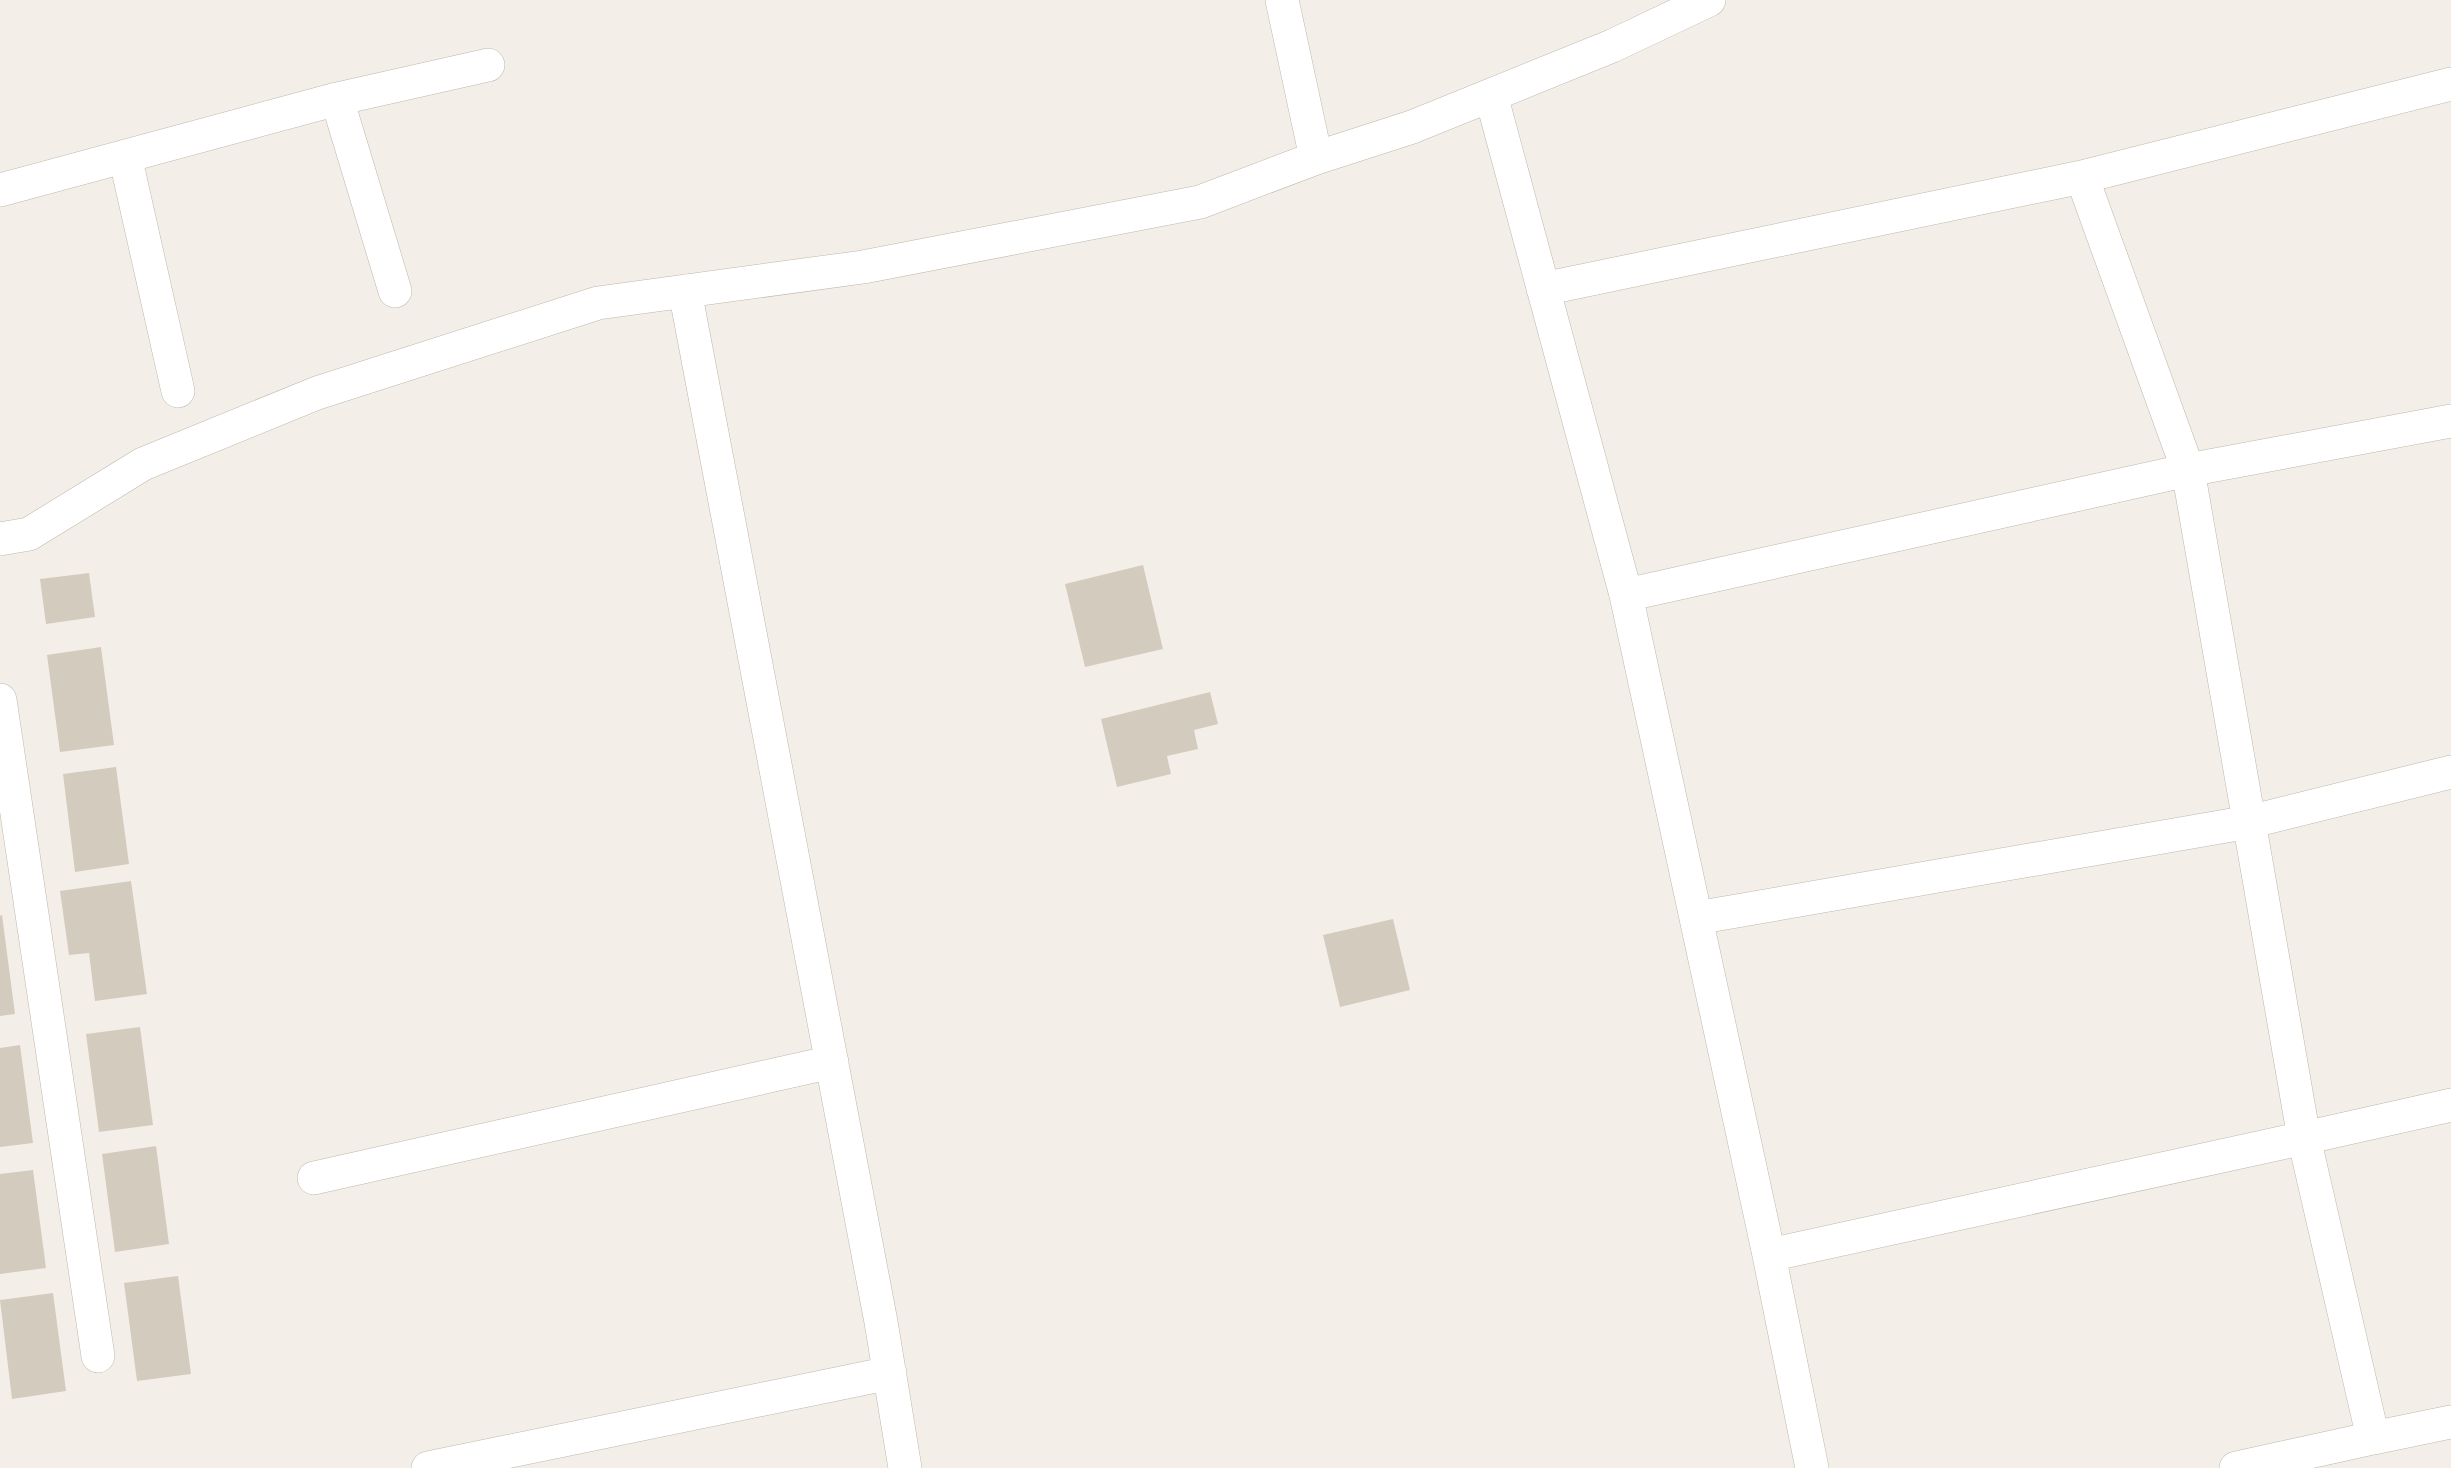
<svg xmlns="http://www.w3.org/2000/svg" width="2451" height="1468" font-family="'Sofia Sans Condensed',sans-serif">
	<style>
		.building { fill: #d4cbbf }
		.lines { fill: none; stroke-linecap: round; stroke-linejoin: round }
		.street-casing { stroke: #beb7ac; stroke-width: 34 }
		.street { stroke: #fff; stroke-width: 33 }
	</style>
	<rect width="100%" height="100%" fill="#f3efe8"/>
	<!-- building -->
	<path class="building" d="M 1143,565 L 1163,649 L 1085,667 L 1065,584 Z
		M 89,573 L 95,617 L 46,624 L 40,579 Z
		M 101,647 L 114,745 L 60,752 L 47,655 Z
		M 1210,692 L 1218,724 L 1194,730 L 1198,749 L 1167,756 L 1171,774 L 1117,787 L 1101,719 Z
		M 116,767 L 129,864 L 75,872 L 63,774 Z
		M 131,881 L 147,994 L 95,1001 L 89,953 L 69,955 L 60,891 Z
		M 2,915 L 15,1014 L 0,1016 L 0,916 Z
		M 1393,919 L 1410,990 L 1340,1007 L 1323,935 Z
		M 140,1027 L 153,1125 L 99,1132 L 86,1034 Z
		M 20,1045 L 33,1143 L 0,1147 L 0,1048 Z
		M 156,1146 L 169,1244 L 115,1252 L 102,1154 Z
		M 33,1170 L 46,1268 L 0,1274 L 0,1174 Z
		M 178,1276 L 191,1374 L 137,1381 L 124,1283 Z
		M 53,1293 L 66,1391 L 12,1399 L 0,1300 Z"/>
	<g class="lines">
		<!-- street casing -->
		<g class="street-casing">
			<path id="street" d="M 1282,0 L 1316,158
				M 1491,95 L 1626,595 L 2188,470 L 2304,1138 L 1769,1255 L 1626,595
				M 337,99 L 395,291
				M 125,156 L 178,391
				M 2082,177 L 2451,84
				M 0,190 L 337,99 L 488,65
				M 1543,289 L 2082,177 L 2188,470 L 2451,421
				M 685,291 L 881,1322 L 905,1468
				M 0,539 L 29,534 L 143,464 L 317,393 L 598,303 L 863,267 L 1200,202 L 1316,158 L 1412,127 L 1612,46 L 1709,0
				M 0,700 L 98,1356
				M 1696,918 L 2249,822 L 2451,772
				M 314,1178 L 832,1062
				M 1769,1255 L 1812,1468
				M 2373,1438 L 2451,1422
				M 428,1468 L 890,1373
				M 2236,1468 L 2373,1438 L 2304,1138 L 2451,1105"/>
		</g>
		<!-- street -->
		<use href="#street" class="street"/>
	</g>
</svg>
